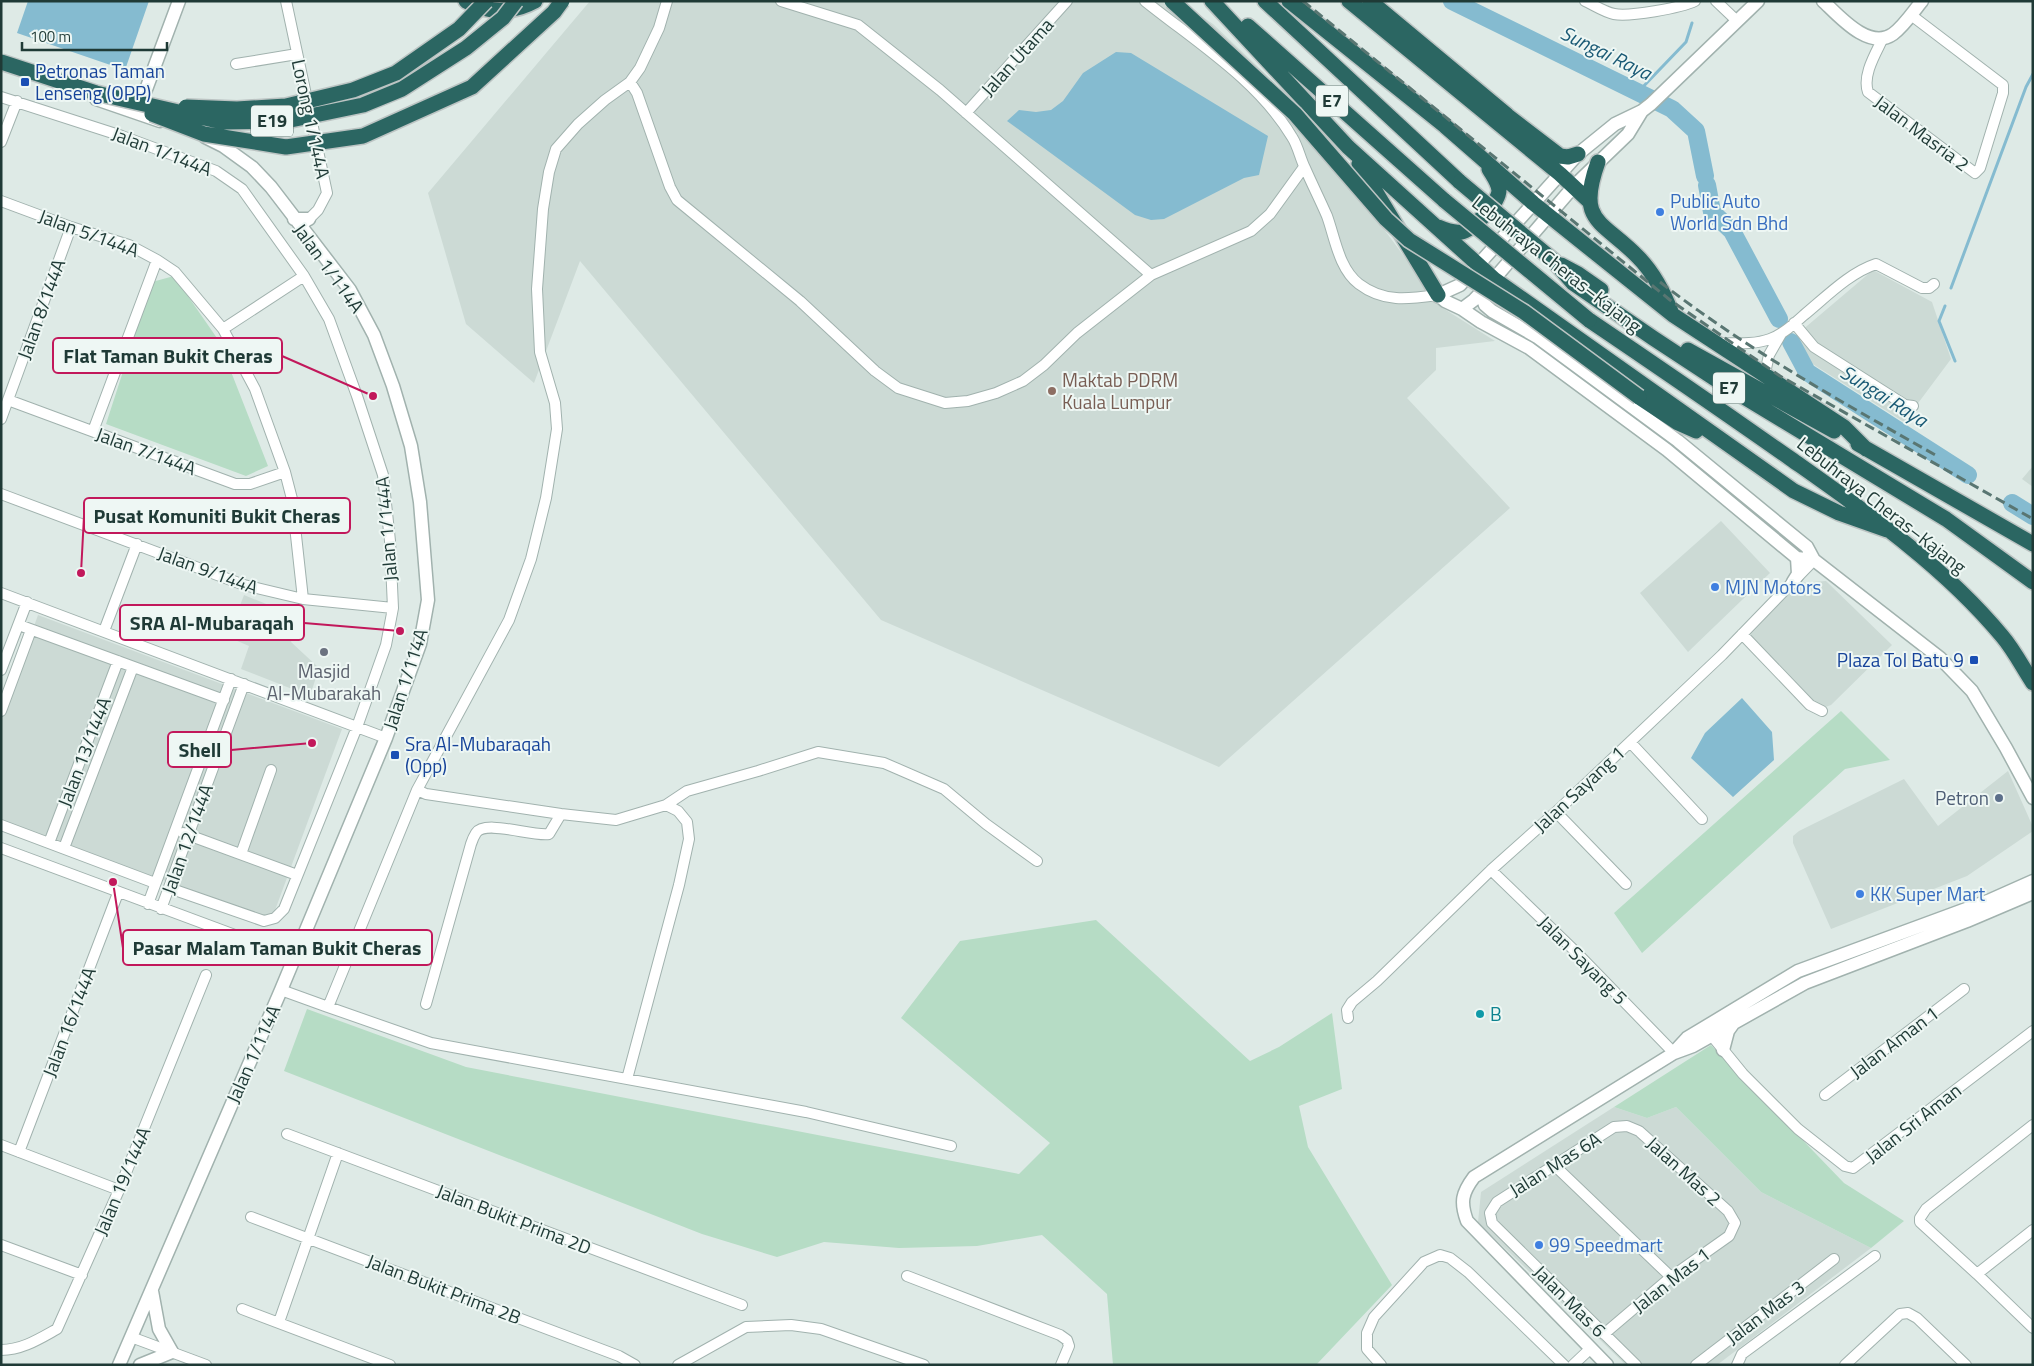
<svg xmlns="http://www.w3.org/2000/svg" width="2034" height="1366" font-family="'Titillium Web',sans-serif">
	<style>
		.built { fill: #ccdad5 }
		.green { fill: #b6dcc5 }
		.water { fill: #85bbd0 }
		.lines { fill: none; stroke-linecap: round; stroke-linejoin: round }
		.stream { stroke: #85bbd0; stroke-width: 3 }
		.river { stroke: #85bbd0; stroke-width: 18 }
		.minor-casing { stroke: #a1b2ae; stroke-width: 12 }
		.tertiary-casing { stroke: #a1b2ae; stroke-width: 15 }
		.motorway-casing { stroke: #bcc4c3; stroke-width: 18 }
		.minor { stroke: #fff; stroke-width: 10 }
		.tertiary { stroke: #fff; stroke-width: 12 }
		.motorway { stroke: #2b6662; stroke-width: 15 }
		.rail { stroke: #597672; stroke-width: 3; stroke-dasharray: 10 5; stroke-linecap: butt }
		.motorway-bridge-casing { stroke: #bcc4c3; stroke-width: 18; stroke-linecap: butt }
		.motorway-bridge { stroke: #2b6662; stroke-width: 15 }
		.transit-dot { fill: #1a4fb4; stroke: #eef7f4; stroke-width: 2 }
		.shop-dot { fill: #3f7fe0; stroke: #eef7f4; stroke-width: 2 }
		.education-dot { fill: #8d6e63; stroke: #eef7f4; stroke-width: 2 }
		.worship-dot { fill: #6b7280; stroke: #eef7f4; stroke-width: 2 }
		.service-dot { fill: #5c6f8a; stroke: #eef7f4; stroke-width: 2 }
		.culture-dot { fill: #0f9aa8; stroke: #eef7f4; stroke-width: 2 }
		.labels { text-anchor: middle; stroke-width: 4; stroke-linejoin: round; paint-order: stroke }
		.shield { fill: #eef7f4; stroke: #5d736f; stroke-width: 1 }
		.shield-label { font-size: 18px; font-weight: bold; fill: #1f3a36 }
		.street-label { font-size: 19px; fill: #1f3a36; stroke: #eef7f4 }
		.transit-label { font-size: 19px; fill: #164399; stroke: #eef7f4; text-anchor: start }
		.shop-label { font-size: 19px; fill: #366cbe; stroke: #eef7f4; text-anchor: start }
		.education-label { font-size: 19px; fill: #785e54; stroke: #eef7f4; text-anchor: start }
		.worship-label { font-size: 19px; fill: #5b616d; stroke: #eef7f4 }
		.service-label { font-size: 19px; fill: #4e5e75; stroke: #eef7f4; text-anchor: end }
		.culture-label { font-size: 19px; fill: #0d838f; stroke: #eef7f4; text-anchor: start }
		.water-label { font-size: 20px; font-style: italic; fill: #1a5a75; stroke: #eef7f4 }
		.leader { fill: none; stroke: #c2185b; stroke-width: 2 }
		.callout-dot { fill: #c2185b; stroke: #eef7f4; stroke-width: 2 }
		.callout { fill: #eef7f4; stroke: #c2185b; stroke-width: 2 }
		.callout-label { font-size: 20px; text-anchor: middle; font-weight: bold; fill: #1f3a36 }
	</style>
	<rect width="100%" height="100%" fill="#deeae6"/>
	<!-- built -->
	<path class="built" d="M 590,1 L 1179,1 L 1213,24 L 1275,83 L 1415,271 L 1429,296 L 1438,305 L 1495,341 L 1436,348 L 1436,370 L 1407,398 L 1510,508 L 1219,767 L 881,620 L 580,261 L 534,383 L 466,324 L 428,193 Z
		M 1873,270 L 1932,302 L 1951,359 L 1904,422 L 1808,361 L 1794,337 Z
		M 2033,466 L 2033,487 L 2022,479 Z
		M 1721,521 L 1770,573 L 1688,652 L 1640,593 Z
		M 1826,581 L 1892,645 L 1831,705 L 1823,708 L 1812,702 L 1750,635 L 1799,583 Z
		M 244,595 L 276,608 L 303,613 L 291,642 L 319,668 L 310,696 L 241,669 L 249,646 L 228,637 Z
		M 38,615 L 342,729 L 274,913 L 264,917 L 1,821 L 1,719 Z
		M 2008,771 L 2033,827 L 2033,831 L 1967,876 L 1831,929 L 1793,843 L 1793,836 L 1799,831 L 1904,779 L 1938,826 Z
		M 1614,1107 L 1647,1118 L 1676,1107 L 1761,1192 L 1871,1248 L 1717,1365 L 1626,1365 L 1478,1222 L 1481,1192 Z"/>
	<!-- green -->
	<path class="green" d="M 174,276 L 219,341 L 268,466 L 246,476 L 106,424 L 152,282 Z
		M 1841,711 L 1890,760 L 1845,769 L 1642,953 L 1614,913 Z
		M 1096,920 L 1250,1061 L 1279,1047 L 1332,1013 L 1342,1089 L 1299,1106 L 1308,1147 L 1392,1285 L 1316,1365 L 1113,1365 L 1107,1294 L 1042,1235 L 977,1246 L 899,1248 L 824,1242 L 777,1257 L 702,1234 L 284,1071 L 307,1009 L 466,1067 L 1019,1174 L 1050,1143 L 901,1018 L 960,941 Z
		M 1711,1045 L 1844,1183 L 1904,1221 L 1871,1248 L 1761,1192 L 1676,1107 L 1647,1118 L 1614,1107 Z"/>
	<!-- water -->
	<path class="water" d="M 28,1 L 149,1 L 125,70 L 17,33 Z
		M 1116,52 L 1131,53 L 1268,136 L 1259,175 L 1244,178 L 1164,219 L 1151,220 L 1135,215 L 1007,121 L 1019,110 L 1036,112 L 1051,110 L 1063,101 L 1083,73 Z
		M 1742,698 L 1772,732 L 1774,760 L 1733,797 L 1691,758 L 1705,733 Z"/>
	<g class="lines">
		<!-- stream -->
		<path class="stream" d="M 1638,92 L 1686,42 L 1692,23
			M 1951,288 L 2026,87 L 2033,74
			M 1945,306 L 1939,321 L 1955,361"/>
		<!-- river -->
		<path class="river" d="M 1452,1 L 1672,109 L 1696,131 L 1705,176
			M 1707,185 L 1712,212 L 1732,231 L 1779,319
			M 1791,342 L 1807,372 L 1968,475
			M 2012,503 L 2033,516"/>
		<!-- minor casing -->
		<g class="minor-casing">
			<path id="minor" d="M 286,1 L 327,193 L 318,210 L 305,223
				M 667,1 L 659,28 L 640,68 L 630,82 L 605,100 L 578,124 L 556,149 L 549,172 L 543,209 L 537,289 L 540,352 L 555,403 L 557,429 L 546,498 L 531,559 L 509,620 L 417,790 L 328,1007 L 431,1043 L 806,1112 L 951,1146
				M 781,1 L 858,25 L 940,90 L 1151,275
				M 1145,1 C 1196,42 1258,80 1292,137 C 1298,146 1300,158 1305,168 C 1312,184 1320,200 1327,216 C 1335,238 1339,269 1359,284 C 1384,303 1409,299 1438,295
				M 1585,1 C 1594,5 1604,12 1614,14 C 1629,17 1681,8 1695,1
				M 1716,1 L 1737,21
				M 1883,38 C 1876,53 1862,75 1868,92 L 1975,173 L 1980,168 L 2003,93 L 2003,85 L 1911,15
				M 236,64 L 297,54
				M 630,82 L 637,93 L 670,187 L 677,200 L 800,301 L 875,371 L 898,388 L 945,403 L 968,401 L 996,393 L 1023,381 L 1044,365 L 1077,333 L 1151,275 L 1251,231 L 1270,214 L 1304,167
				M 1,97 L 122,136 L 216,171 L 242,189 L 304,276 L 329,319 L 357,396 L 383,475 L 390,541 L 393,608 L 386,645 L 357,727 L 284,909 L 275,918 L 264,921 L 169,888
				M 966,113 L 1067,1
				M 1,142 L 17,101
				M 1,201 L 71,227 L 129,245 L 157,260 L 175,272 L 223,329 L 255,389 L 285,472 L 292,499 L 303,599
				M 1794,323 L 1814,347 L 1905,405 L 1913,406
				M 223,329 L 304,276
				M 1717,343 C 1734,343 1754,345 1770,339 C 1783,334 1794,324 1804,315 C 1826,297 1849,273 1876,264 L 1922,288 L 1929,288 L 1934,284
				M 1765,373 L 1769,355 L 1781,334
				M 8,400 L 235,484 L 250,484 L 285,472
				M 1,419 L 71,227
				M 93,431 L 157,260
				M 1,494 L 244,585 L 303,599 L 393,608
				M 1,593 L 386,738
				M 19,625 L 224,700
				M 104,631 L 137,544
				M 1742,634 L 1810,705 L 1822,711
				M 1,670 L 27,602
				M 1,711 L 31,630
				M 1630,742 L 1702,819
				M 417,790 L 426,794 L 561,814 L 616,820 L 666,805 L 678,811 L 687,822 L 689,839 L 679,885 L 627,1079
				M 666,805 L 687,791 L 758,771 L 818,752 L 884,763 L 944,789 L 986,824 L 1037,861
				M 1556,812 L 1626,884
				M 1,825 L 155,883
				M 183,833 L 297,875
				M 49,843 L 118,661
				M 1,848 L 294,957
				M 64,848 L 133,667
				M 241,854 L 271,770
				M 1491,870 L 1575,951 L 1674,1053
				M 148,904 L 231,679
				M 161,909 L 244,684
				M 281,990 L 328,1007
				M 426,1004 L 471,844 C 472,841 474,836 476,833 C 485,819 533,837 549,834 L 561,814
				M 1348,1018 L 1347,1010 L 1352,1002 L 1377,981 L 1491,870 L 1556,812 L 1722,655 L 1814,560
				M 1712,1036 L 1743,1074 L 1798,1129 L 1845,1166 L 1853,1168 L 2033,1031
				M 1825,1095 L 1964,989
				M 2033,1125 L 1926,1209 L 1920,1218 L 1920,1222 L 1977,1274 L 2033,1328
				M 287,1134 L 742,1305
				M 1,1145 L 119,1190
				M 19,1152 L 118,893
				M 1554,1165 L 1671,1277
				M 251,1217 L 619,1356 L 635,1365
				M 1,1245 L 82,1275
				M 1977,1274 L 2033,1230
				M 907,1276 L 1060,1335 L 1067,1340 L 1069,1346 L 1061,1365
				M 242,1309 L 390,1365
				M 279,1322 L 338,1153
				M 1604,1334 L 1671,1277 L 1729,1236 L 1735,1223 L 1728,1211 L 1639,1131 L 1627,1126 L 1614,1127 L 1497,1202 L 1490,1213 L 1492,1223 L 1636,1365
				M 131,1337 L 206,1365
				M 1,1350 C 22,1350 39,1339 57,1329 L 119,1190 L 206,975
				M 678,1365 L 746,1327 L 791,1325 L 821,1329 L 924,1365
				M 1381,1365 L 1367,1349 L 1367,1333 L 1374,1317 L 1424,1262 L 1440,1255 L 1450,1258 L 1468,1272 L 1564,1365
				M 1573,1365 L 1591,1348
				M 1696,1365 L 1834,1259
				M 1737,1365 L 1742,1354 L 1875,1256
				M 1845,1365 L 1900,1314 L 1908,1313 L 1917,1318 L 1966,1365"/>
		</g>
		<!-- tertiary casing -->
		<g class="tertiary-casing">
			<path id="tertiary" d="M 1758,1 L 1651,104 L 1642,111 L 1615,124 L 1578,154 L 1460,285 L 1438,295 L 1445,301 L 1462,309 L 1481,322 L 1529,348 L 1667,450 L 1797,558 L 1814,560
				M 1823,1 C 1839,16 1869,51 1893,34 C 1904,26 1913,12 1922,1
				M 96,99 L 160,121
				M 138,111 L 179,1
				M 294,219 L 309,219
				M 1481,293 L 1485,305 L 1492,311 L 1537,337 L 1678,441 L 1807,547 L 1814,560 L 1940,658 L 1972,691 L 2006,748 L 2033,798
				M 1462,309 L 1474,300 L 1494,279 L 1574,186 L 1628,134 L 1642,111
				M 1793,582 L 1798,574 L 1797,558
				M 1723,1050 L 1728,1031 L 1733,1024
				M 1675,1051 L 1687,1038 L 1798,971 L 1988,901 L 2033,881
				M 119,1365 L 281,990 L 386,738 L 420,644 L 428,600 L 420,502 L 411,446 L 393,386 L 374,335 L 350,290 L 271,187 L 252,167 L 223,146 L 205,137
				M 140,1365 L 172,1352 L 159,1329 L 152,1291
				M 1607,1365 L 1467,1221 C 1460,1202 1462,1193 1474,1177 L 1674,1053 L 1693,1046 L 1805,983 L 1967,921 L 2033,893"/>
		</g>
		<!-- motorway casing -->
		<g class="motorway-casing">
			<path id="motorway" d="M 466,1 C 488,14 513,13 535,1
				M 1212,1 L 1348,147 L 1494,279 L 1794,491 L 1839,513 L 1887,530
				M 1265,1 L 1460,182
				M 1289,1 L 1445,126 L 1533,203 L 1673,315 L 1844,427 L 1866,449
				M 1349,1 L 1560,174 L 1590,202
				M 1370,1 L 1507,115
				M 1248,26 L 1445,201
				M 1500,110 L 1560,156 L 1568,157 L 1578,154
				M 1598,162 C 1576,223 1602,220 1638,257 C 1654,273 1664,293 1672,314
				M 1359,164 L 1438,295
				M 1438,227 C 1445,230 1454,233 1461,232 C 1473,230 1499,203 1499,190 C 1498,182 1493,176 1489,169
				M 1553,260 L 1573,283 L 1653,338 L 1726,386 L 1946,519 L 2033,582
				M 1561,265 L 1578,274 L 1601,290
				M 1589,320 C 1657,366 1724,412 1791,459 C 1866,512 1943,565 2002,636 C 2014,650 2023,668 2033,683
				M 1688,350 L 1834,431
				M 1639,397 L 1678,423 L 1696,431
				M 1858,444 L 2033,544"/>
		</g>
		<!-- minor -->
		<use href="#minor" class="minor"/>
		<!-- tertiary -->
		<use href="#tertiary" class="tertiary"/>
		<!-- motorway -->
		<use href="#motorway" class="motorway"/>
		<!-- rail -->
		<path class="rail" d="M 1303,1 L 1670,300 L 1780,376 L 2033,519
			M 1660,282 C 1746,349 1842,402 1937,456"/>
		<!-- motorway-bridge casing -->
		<g class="motorway-bridge-casing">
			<path id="motorway-bridge" d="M 1172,1 L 1295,114 L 1386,219 L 1409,240 L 1524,312 L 1639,397
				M 1,62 L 96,93 L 222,122 L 286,121 L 363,105 L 402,89 L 466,48 L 503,18 L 516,1
				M 186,107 L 237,109 L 286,106 L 353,90 L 396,73 L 459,29 L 486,1
				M 152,114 L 204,134 L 286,147 L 363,136 L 472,87 L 554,12 L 562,1
				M 1460,182 L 1553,260
				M 1445,201 L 1589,320"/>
		</g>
		<!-- motorway-bridge -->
		<use href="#motorway-bridge" class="motorway-bridge"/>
	</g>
	<!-- markers -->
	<g class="transit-dot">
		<rect x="20" y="77" width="10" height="10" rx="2.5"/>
		<rect x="1969" y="655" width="10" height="10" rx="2.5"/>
		<rect x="390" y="750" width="10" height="10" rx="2.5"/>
	</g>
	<g class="shop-dot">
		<circle cx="1660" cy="212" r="5"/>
		<circle cx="1715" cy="587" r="5"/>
		<circle cx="1860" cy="894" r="5"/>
		<circle cx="1539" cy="1245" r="5"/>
	</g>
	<circle class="education-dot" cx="1052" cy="391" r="5"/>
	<circle class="worship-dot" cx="324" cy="652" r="5"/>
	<circle class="service-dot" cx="1999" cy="798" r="5"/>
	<circle class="culture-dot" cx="1480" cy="1014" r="5"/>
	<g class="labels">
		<!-- shield labels -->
		<g class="shield">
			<rect x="1316" y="85.5" width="32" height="31" rx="4"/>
			<rect x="251" y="105.5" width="42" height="31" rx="4"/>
			<rect x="1713" y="372.5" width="32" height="31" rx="4"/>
		</g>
		<g class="shield-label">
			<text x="1332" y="107">E7</text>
			<text x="272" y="127">E19</text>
			<text x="1729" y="394">E7</text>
		</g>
		<!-- street labels -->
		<g class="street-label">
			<text transform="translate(1017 57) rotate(-48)" y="7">Jalan Utama</text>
			<text transform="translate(311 119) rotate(78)" y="7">Lorong 1/144A</text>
			<text transform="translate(1922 133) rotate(37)" y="7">Jalan Masria 2</text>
			<text transform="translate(162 151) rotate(21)" y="7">Jalan 1/144A</text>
			<text transform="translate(89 233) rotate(20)" y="7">Jalan 5/144A</text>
			<text transform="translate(1557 264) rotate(38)" y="7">Lebuhraya Cheras–Kajang</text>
			<text transform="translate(329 268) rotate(54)" y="7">Jalan 1/114A</text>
			<text transform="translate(41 309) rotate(-70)" y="7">Jalan 8/144A</text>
			<text transform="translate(146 451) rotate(20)" y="7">Jalan 7/144A</text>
			<text transform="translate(1882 505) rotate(38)" y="7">Lebuhraya Cheras–Kajang</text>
			<text transform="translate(386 529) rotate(-95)" y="7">Jalan 1/144A</text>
			<text transform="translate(208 570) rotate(20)" y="7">Jalan 9/144A</text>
			<text transform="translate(405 679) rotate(-72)" y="7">Jalan 1/114A</text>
			<text transform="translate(84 752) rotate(-69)" y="7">Jalan 13/144A</text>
			<text transform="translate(1579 789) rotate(-43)" y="7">Jalan Sayang 1</text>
			<text transform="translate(187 839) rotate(-70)" y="7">Jalan 12/144A</text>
			<text transform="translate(1583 960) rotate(45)" y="7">Jalan Sayang 5</text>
			<text transform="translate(69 1022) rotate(-69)" y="7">Jalan 16/144A</text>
			<text transform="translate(1894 1042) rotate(-37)" y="7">Jalan Aman 1</text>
			<text transform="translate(253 1054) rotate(-66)" y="7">Jalan 1/114A</text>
			<text transform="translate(1913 1123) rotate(-38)" y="7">Jalan Sri Aman</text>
			<text transform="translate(1555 1164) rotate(-32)" y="7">Jalan Mas 6A</text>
			<text transform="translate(1684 1171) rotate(42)" y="7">Jalan Mas 2</text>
			<text transform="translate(122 1181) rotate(-67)" y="7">Jalan 19/144A</text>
			<text transform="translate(514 1219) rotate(21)" y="7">Jalan Bukit Prima 2D</text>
			<text transform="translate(1671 1280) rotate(-38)" y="7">Jalan Mas 1</text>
			<text transform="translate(444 1289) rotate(21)" y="7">Jalan Bukit Prima 2B</text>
			<text transform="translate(1570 1301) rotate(45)" y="7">Jalan Mas 6</text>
			<text transform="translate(1765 1312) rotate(-37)" y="7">Jalan Mas 3</text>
		</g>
		<!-- transit labels -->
		<g class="transit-label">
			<text x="35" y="78">Petronas Taman<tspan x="35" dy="22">Lenseng (OPP)</tspan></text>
			<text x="1964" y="667" text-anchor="end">Plaza Tol Batu 9</text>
			<text x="405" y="751">Sra Al-Mubaraqah<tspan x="405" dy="22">(Opp)</tspan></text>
		</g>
		<!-- shop labels -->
		<g class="shop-label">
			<text x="1670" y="208">Public Auto<tspan x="1670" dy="22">World Sdn Bhd</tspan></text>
			<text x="1725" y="594">MJN Motors</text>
			<text x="1870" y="901">KK Super Mart</text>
			<text x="1549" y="1252">99 Speedmart</text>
		</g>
		<!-- education labels -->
		<g class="education-label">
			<text x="1062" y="387">Maktab PDRM<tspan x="1062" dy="22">Kuala Lumpur</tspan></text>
		</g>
		<!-- worship labels -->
		<g class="worship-label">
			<text x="324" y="678">Masjid<tspan x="324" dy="22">Al-Mubarakah</tspan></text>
		</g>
		<!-- service labels -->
		<g class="service-label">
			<text x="1989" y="805">Petron</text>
		</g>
		<!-- culture labels -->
		<g class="culture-label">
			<text x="1490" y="1021">B</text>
		</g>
		<!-- water labels -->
		<g class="water-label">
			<text transform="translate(1606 53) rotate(26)" y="7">Sungai Raya</text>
			<text transform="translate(1884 396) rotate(32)" y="7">Sungai Raya</text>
		</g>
	</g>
	<!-- callouts -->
	<path class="leader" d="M373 396L282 356M81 573L84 516M400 631L304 623M312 743L231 750M113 882L123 948"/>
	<g class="callout-dot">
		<circle cx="373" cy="396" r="5"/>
		<circle cx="81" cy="573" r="5"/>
		<circle cx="400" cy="631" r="5"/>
		<circle cx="312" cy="743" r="5"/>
		<circle cx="113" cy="882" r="5"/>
	</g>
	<g class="callout">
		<rect x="53" y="338" width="229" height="35" rx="5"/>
		<rect x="84" y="498" width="266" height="35" rx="5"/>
		<rect x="120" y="605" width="184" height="35" rx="5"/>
		<rect x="168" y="732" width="63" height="35" rx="5"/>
		<rect x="123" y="930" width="309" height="35" rx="5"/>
	</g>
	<g class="callout-label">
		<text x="168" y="363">Flat Taman Bukit Cheras</text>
		<text x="217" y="523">Pusat Komuniti Bukit Cheras</text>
		<text x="212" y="630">SRA Al-Mubaraqah</text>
		<text x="200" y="757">Shell</text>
		<text x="277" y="955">Pasar Malam Taman Bukit Cheras</text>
	</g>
	<!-- border -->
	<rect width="2034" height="1366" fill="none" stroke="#1f3a36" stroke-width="5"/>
	<!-- scale -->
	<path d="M22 42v8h145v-8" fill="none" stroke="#1f3a36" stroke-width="2.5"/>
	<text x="30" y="42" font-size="15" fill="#1f3a36" stroke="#eef7f4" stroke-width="4" paint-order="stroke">100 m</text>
</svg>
